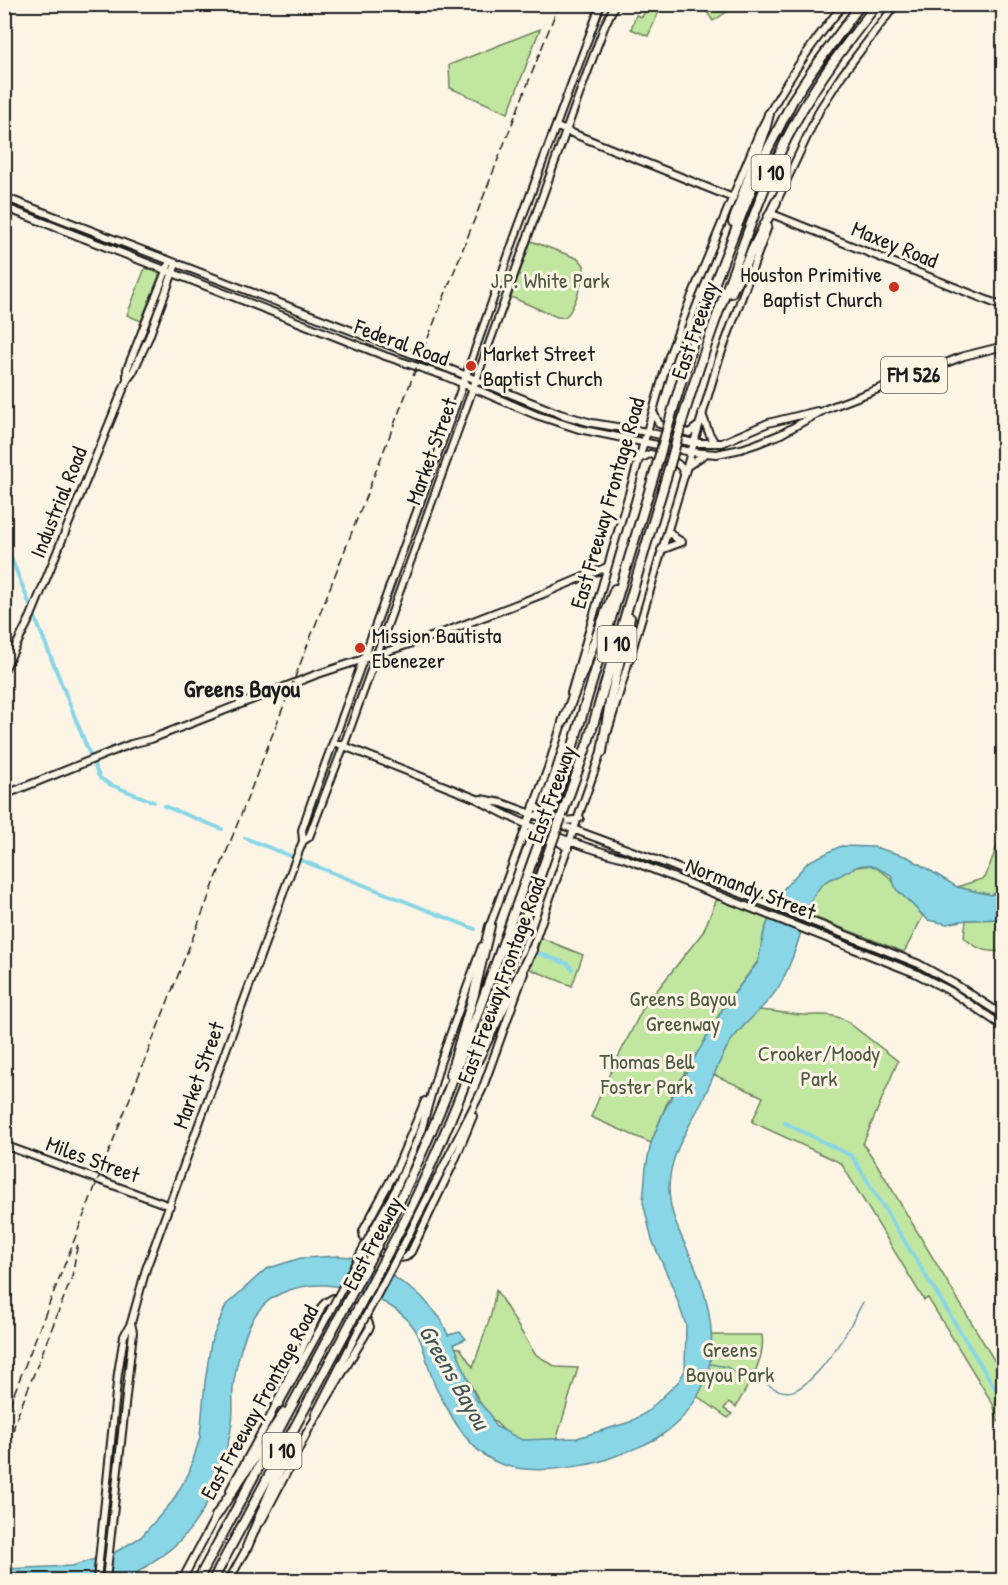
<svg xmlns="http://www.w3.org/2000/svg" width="1008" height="1585" font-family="'Patrick Hand',sans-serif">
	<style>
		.green { fill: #c1e6a0; stroke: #6e815e; stroke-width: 1.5 }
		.water { fill: #89d6e7; stroke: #5d8c96; stroke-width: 1.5 }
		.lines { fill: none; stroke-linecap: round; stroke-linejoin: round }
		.stream { stroke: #5d8c96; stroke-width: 1.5 }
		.canal { stroke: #89d6e7; stroke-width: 4 }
		.secondary-casing { stroke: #1c1c1c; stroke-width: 10 }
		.primary-casing { stroke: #1c1c1c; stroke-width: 10 }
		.highway-casing { stroke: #1c1c1c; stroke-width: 12 }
		.secondary { stroke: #fcf5e5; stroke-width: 6 }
		.primary { stroke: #fcf5e5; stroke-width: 6 }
		.highway { stroke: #fcf5e5; stroke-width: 8 }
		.rail { stroke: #1c1c1c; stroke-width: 1.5; stroke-dasharray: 9 4.5; stroke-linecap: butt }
		.secondary-bridge-casing { stroke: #1c1c1c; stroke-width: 10; stroke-linecap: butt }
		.highway-bridge-casing { stroke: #1c1c1c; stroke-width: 12; stroke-linecap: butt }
		.secondary-bridge { stroke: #fcf5e5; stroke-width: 6 }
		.highway-bridge { stroke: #fcf5e5; stroke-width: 8 }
		.poi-dot { fill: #c8321e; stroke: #fcf5e5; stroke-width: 2 }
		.labels { text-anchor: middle; stroke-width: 6; stroke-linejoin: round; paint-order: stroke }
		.shield { fill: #fcf5e5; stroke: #5f5d58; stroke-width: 1.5 }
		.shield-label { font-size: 21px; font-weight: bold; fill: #1c1c1c }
		.street-label { font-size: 22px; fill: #1c1c1c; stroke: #fcf5e5 }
		.poi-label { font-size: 22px; fill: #1c1c1c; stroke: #fcf5e5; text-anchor: start }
		.park-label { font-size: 22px; fill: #4e5944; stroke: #fcf5e5 }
		.neighbourhood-label { font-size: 24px; font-weight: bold; fill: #1c1c1c; stroke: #fcf5e5 }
		.water-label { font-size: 24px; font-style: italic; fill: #3d5459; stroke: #fcf5e5 }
	</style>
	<rect width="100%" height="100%" fill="#fcf5e5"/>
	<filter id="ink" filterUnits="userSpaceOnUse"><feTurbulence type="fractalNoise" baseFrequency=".0167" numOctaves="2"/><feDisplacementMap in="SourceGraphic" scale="12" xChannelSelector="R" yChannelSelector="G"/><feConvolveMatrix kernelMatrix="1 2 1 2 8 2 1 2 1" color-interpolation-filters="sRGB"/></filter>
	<g filter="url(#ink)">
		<!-- green -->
		<path class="green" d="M 716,4 L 733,5 L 734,7 L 713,21 L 706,11 Z
			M 648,5 L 662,5 L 648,36 L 631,29 L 636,15 L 642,17 Z
			M 540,29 L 508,113 L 450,88 L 449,65 Z
			M 531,241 L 579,259 L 584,265 C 585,275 574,310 566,316 C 563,318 561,317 557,317 L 511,297 Z
			M 145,268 L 158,273 L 159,276 L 141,321 L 127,315 Z
			M 1003,830 L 1003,890 L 991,895 L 957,887 L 985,878 Z
			M 872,865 L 888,876 L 923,916 L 904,952 L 806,914 L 813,893 L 833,870 Z
			M 719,900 L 769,919 L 764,932 L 758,961 L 724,1007 L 709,1031 L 700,1050 L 691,1062 L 666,1105 L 651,1143 L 591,1117 L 606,1081 L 643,1008 L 703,932 L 716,901 Z
			M 1003,919 L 1003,951 C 988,953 974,948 964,937 L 966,920 Z
			M 541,938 L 583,955 L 572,986 L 530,969 Z
			M 754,1010 C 771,1010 787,1014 803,1015 C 821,1016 828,1012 845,1020 L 898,1061 L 863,1144 L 875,1161 L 1003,1375 L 1003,1418 L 1000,1417 L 1001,1419 L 998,1422 L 993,1404 L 928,1298 L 924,1300 L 841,1163 L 752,1122 L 763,1097 L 712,1074 L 726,1047 Z
			M 496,1290 L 535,1354 L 556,1367 L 578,1368 L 556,1441 L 514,1440 L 486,1413 L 450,1347 L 460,1348 L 473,1367 L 491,1315 Z
			M 707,1335 L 762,1335 C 766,1360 747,1386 736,1407 L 729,1402 L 724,1409 L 732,1414 L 728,1418 L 694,1394 Z"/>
		<!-- water -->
		<path class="water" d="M 841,846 L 874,847 L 908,857 L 957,887 L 991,895 L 1003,890 L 1003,919 L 966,920 L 947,924 L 928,920 L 896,889 L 891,875 C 865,861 864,862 839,876 C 834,878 828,879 824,883 C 811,894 805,919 800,935 C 796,949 789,967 782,981 C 770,1005 744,1021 729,1044 C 718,1062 711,1084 701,1103 C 687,1131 670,1154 669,1187 C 669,1213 680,1234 691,1257 C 709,1297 722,1351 700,1392 C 678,1433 651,1443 610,1458 C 592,1465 573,1467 554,1469 C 504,1473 478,1461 452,1417 C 447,1407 441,1398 436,1388 C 428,1371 426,1350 417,1333 C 403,1305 356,1287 326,1285 C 303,1284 274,1291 259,1310 C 244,1328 236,1365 233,1388 C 232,1399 234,1410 232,1421 C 231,1431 228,1443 226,1453 C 216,1495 192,1538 155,1560 C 145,1567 132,1578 120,1580 C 110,1582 97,1580 87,1580 C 59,1580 32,1580 5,1580 L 4,1569 L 72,1566 L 114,1553 L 141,1537 L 172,1502 L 189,1473 L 200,1437 L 205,1382 L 211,1342 L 226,1305 L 266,1269 L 301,1258 L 339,1256 L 351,1257 L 394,1277 L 421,1296 L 441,1319 L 448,1335 L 460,1332 L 466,1339 L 454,1344 L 476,1399 L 490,1414 L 495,1426 L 522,1440 L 577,1438 L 630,1422 L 647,1412 L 679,1381 L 685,1370 L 686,1325 L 673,1288 L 652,1240 L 643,1202 L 646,1167 L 651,1143 L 664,1111 L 724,1007 L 758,962 L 764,932 L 769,919 L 777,915 L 777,896 L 808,862 Z"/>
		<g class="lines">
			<!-- stream -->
			<path class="stream" d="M 710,1364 L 727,1367 L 738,1375 L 743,1376 L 752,1371 L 756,1375
				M 761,1380 C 772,1388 786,1397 799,1388 C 824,1373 850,1328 863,1302"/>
			<!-- canal -->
			<path class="canal" d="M 4,540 L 94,765 L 100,778 L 109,784 L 154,802
				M 164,806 L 222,829
				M 245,838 L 475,929
				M 535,952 L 568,964 L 572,969
				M 785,1123 L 852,1156 L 1000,1396 L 1004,1407"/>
			<!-- secondary casing -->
			<g class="secondary-casing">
				<path id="secondary" d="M 557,127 L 733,198
					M 775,205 L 820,109 L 842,75 L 896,4
					M 772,214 L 1004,307
					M 127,379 L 127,369 L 170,261
					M 653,412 L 659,424 L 689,433 L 698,426
					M 639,459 L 650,454 C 664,458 680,459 684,474
					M 668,530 L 674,537 L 682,542
					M 661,550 L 682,542
					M 4,670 L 31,616 L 127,380 L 133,372 L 149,337 L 176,264
					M 571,693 L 669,356 L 691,298 L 760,131 C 783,85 811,44 844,4
					M 608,731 L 718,362 L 768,226
					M 334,742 L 477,799 C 518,824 578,846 624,858 L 915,973 L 952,992 L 1004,1027
					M 4,795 L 131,744 L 151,739 L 315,675 L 437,635 L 543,594 L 607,567
					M 481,799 L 502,803 L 670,865 L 919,964 L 955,984 L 1004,1016
					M 534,805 C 543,816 567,825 580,818
					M 523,837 C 534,827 559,840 568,849
					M 303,841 L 302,830 L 310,806 L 463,384 L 517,231 L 601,4
					M 489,928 L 548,768 L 563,720
					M 531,952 L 602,749
					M 425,1101 L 395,1172 L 363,1231 C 362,1246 382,1253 393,1259 L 406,1257 L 411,1252 L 454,1162 L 473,1116
					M 4,1145 L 170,1206
					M 373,1230 L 396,1189 L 421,1131 L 440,1063 L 482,946
					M 403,1246 L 482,1090 L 524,973
					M 279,1404 L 329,1313
					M 315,1415 L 359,1329
					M 269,1419 L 322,1306 L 326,1302 L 333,1298 C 346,1303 367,1313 370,1327 L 306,1434
					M 230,1490 L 270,1417
					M 261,1522 L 307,1433
					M 97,1580 L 118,1373 L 124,1336 L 131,1323 L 146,1269 L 293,866 L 303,841 L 309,837 L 344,745 L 583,84 L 605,25 L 615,4
					M 106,1580 L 133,1332 L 131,1323
					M 182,1580 L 218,1512
					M 229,1580 L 249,1544"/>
			</g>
			<!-- primary casing -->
			<g class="primary-casing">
				<path id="primary" d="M 4,197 L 420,357 L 560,414 L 592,423 L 647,432 L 694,443 L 722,443 L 768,423 L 817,411
					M 4,207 L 385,356 L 445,376 L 536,415 L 579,429 L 691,452 L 717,454 L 741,449 L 756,444 L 781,434 L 826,409 L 964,356 L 1004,346
					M 702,414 L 709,433 L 715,443
					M 686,467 L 705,454"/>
			</g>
			<!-- highway casing -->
			<g class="highway-casing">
				<path id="highway" d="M 733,222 L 764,134 L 769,114
					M 731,293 L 776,202
					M 669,423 L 697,328 L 765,155 L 794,98 L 812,71 L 861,4
					M 681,425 C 698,368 718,312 739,256 C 758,204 777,152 805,105 C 826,69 852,37 877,4
					M 563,722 L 615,589
					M 602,752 L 610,701 L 630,618
					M 550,813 L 566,769 L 656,468
					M 561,818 L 588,742 L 669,468
					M 477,1061 L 532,950
					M 450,1075 L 474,994 L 490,926
					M 382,1236 C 448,1110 491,974 540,840
					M 393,1243 C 460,1116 503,979 551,845
					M 216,1516 L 284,1413
					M 247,1547 L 291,1443
					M 198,1580 L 340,1316
					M 213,1580 L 351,1322"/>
			</g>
			<!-- secondary -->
			<use href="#secondary" class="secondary"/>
			<!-- primary -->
			<use href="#primary" class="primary"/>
			<!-- highway -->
			<use href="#highway" class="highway"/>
			<!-- rail -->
			<path class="rail" d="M 4,1419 L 559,4
				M 8,1458 L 15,1422 L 72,1277 L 78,1242"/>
			<!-- secondary-bridge casing -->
			<g class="secondary-bridge-casing">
				<path id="secondary-bridge" d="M 329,1313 L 373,1230
					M 359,1329 L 403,1246"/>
			</g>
			<!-- highway-bridge casing -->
			<g class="highway-bridge-casing">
				<path id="highway-bridge" d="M 656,468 L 669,423
					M 669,468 L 681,425
					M 540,840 L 550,813
					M 551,845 L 561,818
					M 340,1316 L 382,1236
					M 351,1322 L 393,1243"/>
			</g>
			<!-- secondary-bridge -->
			<use href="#secondary-bridge" class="secondary-bridge"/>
			<!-- highway-bridge -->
			<use href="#highway-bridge" class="highway-bridge"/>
		</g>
	</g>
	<!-- markers -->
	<g class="poi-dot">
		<circle cx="894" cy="287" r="6"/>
		<circle cx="471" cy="366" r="6"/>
		<circle cx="360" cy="648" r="6"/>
	</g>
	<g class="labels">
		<!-- shield labels -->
		<g class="shield">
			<rect x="751.5" y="155" width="39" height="36" rx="4.5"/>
			<rect x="881" y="357" width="66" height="36" rx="4.5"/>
			<rect x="597.5" y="626" width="39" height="36" rx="4.5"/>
			<rect x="262.5" y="1433" width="39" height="36" rx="4.5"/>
		</g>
		<g class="shield-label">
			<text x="771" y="180">I 10</text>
			<text x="914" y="382">FM 526</text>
			<text x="617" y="651">I 10</text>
			<text x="282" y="1458">I 10</text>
		</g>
		<!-- street labels -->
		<g class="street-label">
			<text transform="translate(895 244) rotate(22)" y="8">Maxey Road</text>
			<text transform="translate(694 330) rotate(-71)" y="8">East Freeway</text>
			<text transform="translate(402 342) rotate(20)" y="8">Federal Road</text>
			<text transform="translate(431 451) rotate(-70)" y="8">Market Street</text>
			<text transform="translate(58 502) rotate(-68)" y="8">Industrial Road</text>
			<text transform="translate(607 503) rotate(-74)" y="8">East Freeway Frontage Road</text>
			<text transform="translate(551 794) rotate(-70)" y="8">East Freeway</text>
			<text transform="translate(751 888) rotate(21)" y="8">Normandy Street</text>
			<text transform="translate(501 980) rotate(-70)" y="8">East Freeway Frontage Road</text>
			<text transform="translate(198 1075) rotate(-70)" y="8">Market Street</text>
			<text transform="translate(93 1159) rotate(20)" y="8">Miles Street</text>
			<text transform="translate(372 1243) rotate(-62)" y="8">East Freeway</text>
			<text transform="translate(259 1402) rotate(-61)" y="8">East Freeway Frontage Road</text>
		</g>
		<!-- poi labels -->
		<g class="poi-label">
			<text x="882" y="282" text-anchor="end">Houston Primitive<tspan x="882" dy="25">Baptist Church</tspan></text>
			<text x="483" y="361">Market Street<tspan x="483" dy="25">Baptist Church</tspan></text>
			<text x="372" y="643">Mission Bautista<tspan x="372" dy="25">Ebenezer</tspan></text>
		</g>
		<!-- park labels -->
		<g class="park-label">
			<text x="550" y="288">J.P. White Park</text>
			<text x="683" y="1006">Greens Bayou<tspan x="683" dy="25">Greenway</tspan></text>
			<text x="819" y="1061">Crooker/Moody<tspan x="819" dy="25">Park</tspan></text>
			<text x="647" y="1069">Thomas Bell<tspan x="647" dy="25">Foster Park</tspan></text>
			<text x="730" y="1357">Greens<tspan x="730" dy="25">Bayou Park</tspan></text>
		</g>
		<!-- neighbourhood labels -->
		<g class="neighbourhood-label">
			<text x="242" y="697">Greens Bayou</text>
		</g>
		<!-- water labels -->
		<g class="water-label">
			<text transform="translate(454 1377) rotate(60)" y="8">Greens Bayou</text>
		</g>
	</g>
	<!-- margin -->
	<rect width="1008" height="1585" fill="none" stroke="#fcf5e5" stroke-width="24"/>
	<rect x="12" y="12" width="984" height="1561" fill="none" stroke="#1c1c1c" stroke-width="2" filter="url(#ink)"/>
</svg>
